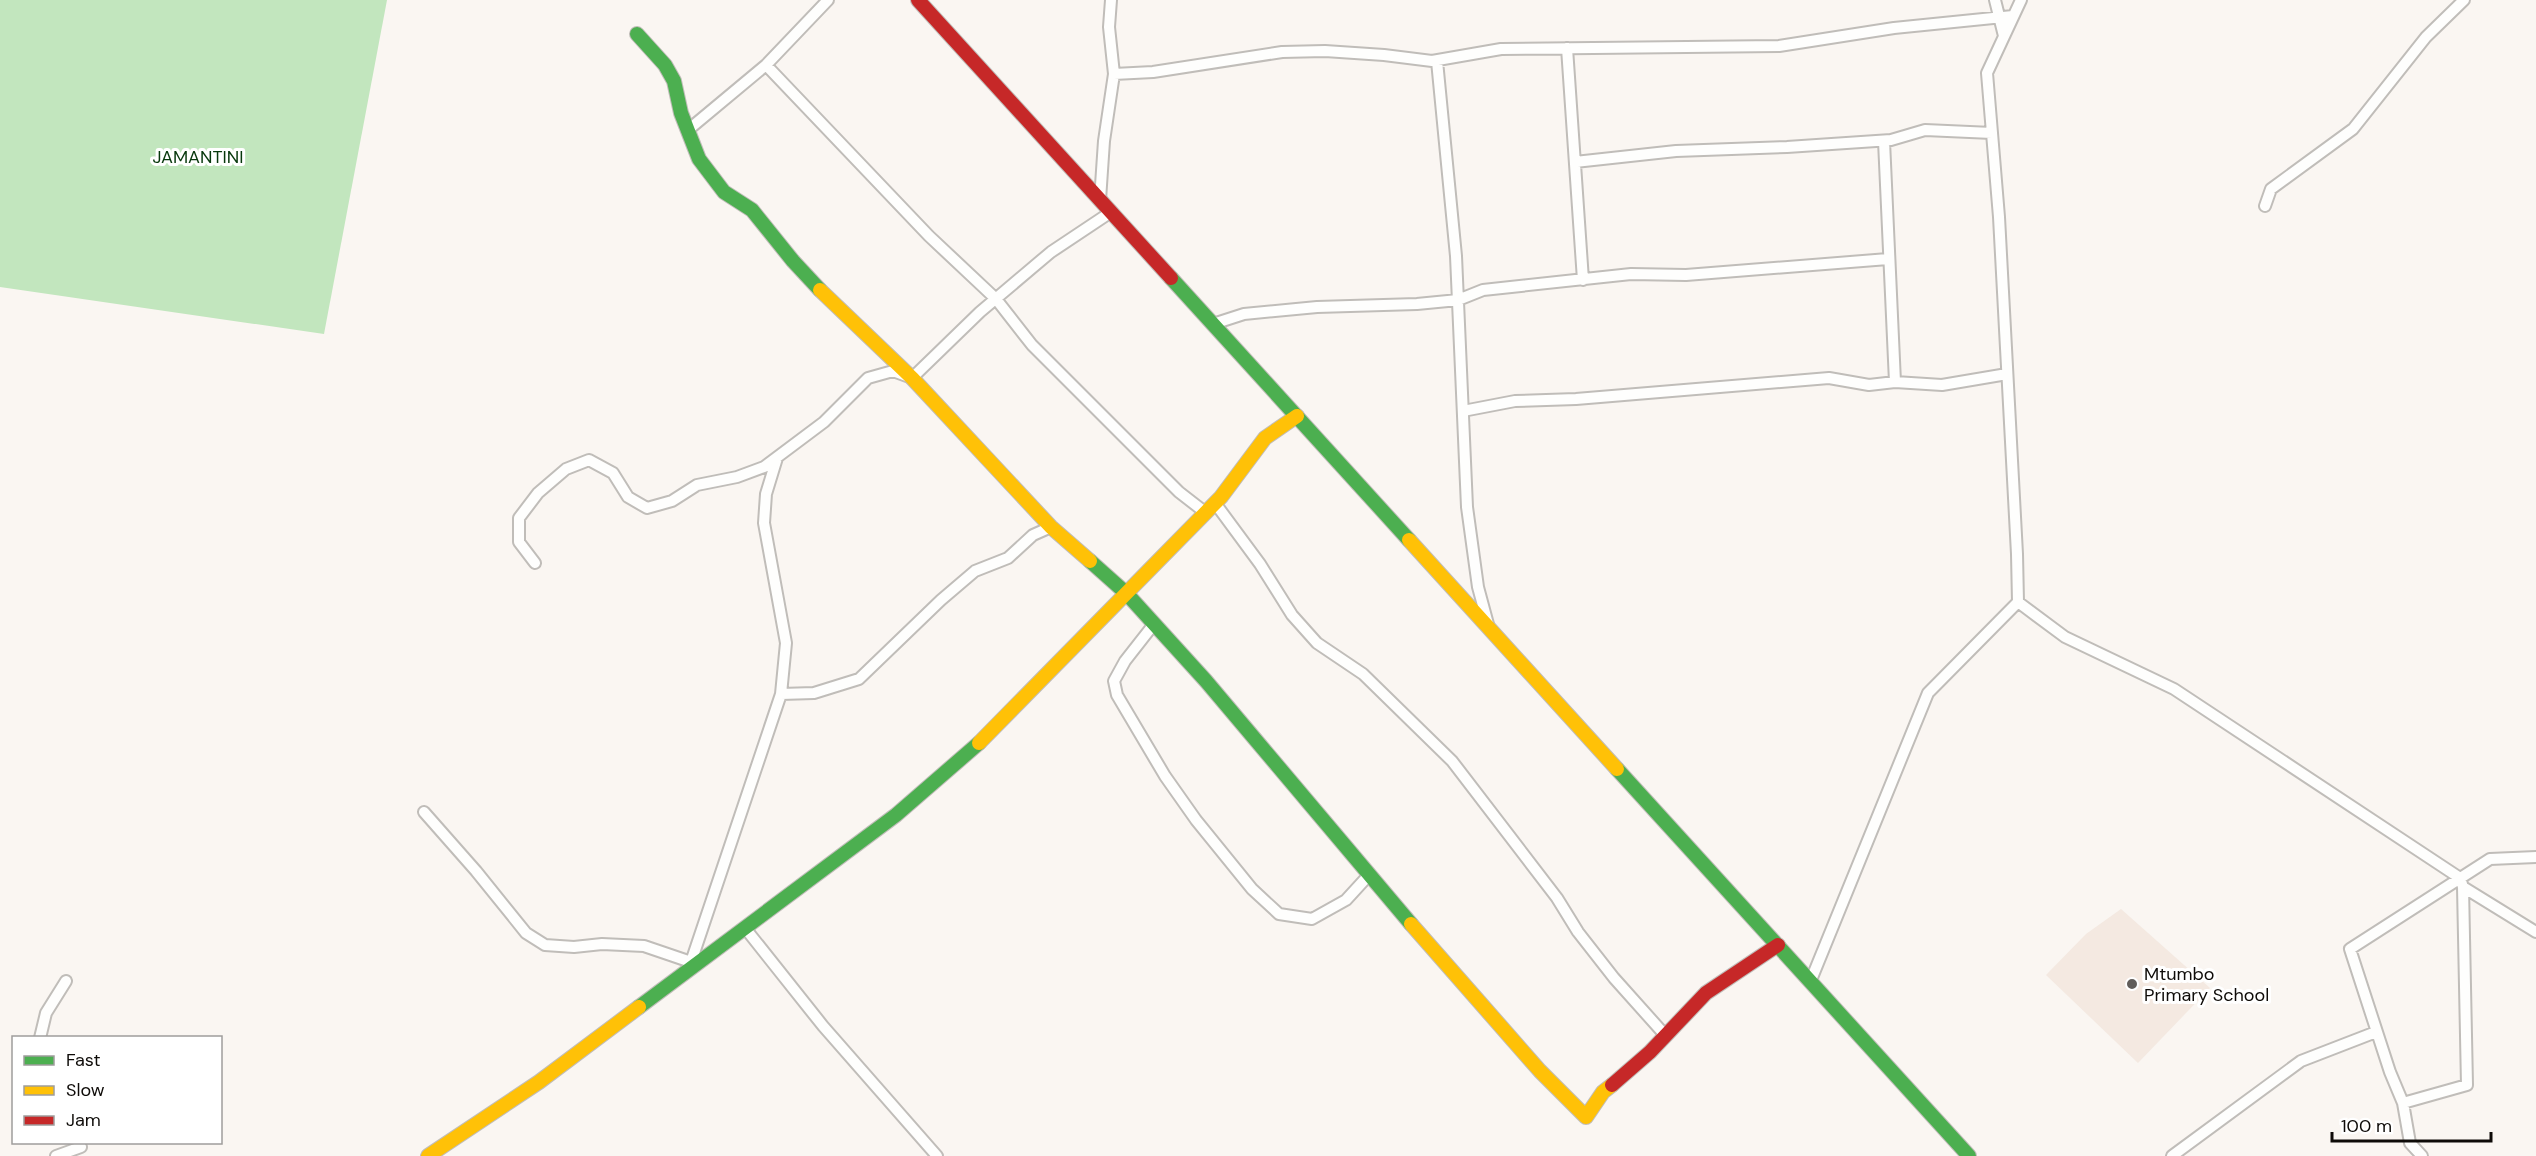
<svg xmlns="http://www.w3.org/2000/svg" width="2536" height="1156" font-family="'DM Sans',sans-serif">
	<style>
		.built { fill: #f4e9e1 }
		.forest { fill: #c2e6be }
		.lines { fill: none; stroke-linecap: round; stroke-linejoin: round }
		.street-casing { stroke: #c0bdb9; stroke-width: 14 }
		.fast-casing { stroke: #c0bdb9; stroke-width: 16 }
		.slow-casing { stroke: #c0bdb9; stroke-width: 16 }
		.jam-casing { stroke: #c0bdb9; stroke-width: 16 }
		.street { stroke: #fefefd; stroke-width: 10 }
		.fast { stroke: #4caf50; stroke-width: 14 }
		.slow { stroke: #ffc107; stroke-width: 14 }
		.jam { stroke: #c62828; stroke-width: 14 }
		.poi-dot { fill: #615d5a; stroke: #fff; stroke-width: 2 }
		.labels { text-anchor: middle; stroke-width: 6; stroke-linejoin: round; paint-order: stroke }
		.park-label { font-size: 18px; fill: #07380c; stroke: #fff }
		.poi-label { font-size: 18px; fill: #0e0b08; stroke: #fff; text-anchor: start }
	</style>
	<rect width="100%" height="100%" fill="#faf6f2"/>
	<!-- built -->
	<path class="built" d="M 2121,909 L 2210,988 L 2138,1063 L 2046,975 L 2086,934 Z"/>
	<!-- forest -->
	<path class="forest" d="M 0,0 L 387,0 L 324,334 L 0,287 Z"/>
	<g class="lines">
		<!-- street casing -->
		<g class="street-casing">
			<path id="street" d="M 1995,0 L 2004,36
				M 1567,48 L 1583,280
				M 1437,61 L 1456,256 L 1467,507 L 1478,587 L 1488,624
				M 766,65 L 929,236 L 996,299 L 1032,345 L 1179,492 L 1206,513
				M 1114,74 L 1153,72 L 1282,52 L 1325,51 L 1384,55 L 1432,61 L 1501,49 L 1779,46 L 1894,28 L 2013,16
				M 688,130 L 766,65 L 828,0
				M 1884,141 L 1895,382
				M 1575,162 L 1676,151 L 1787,147 L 1891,140 L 1925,130 L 1992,133
				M 1100,200 L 1104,141 L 1114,74 L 1109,27 L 1111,0
				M 2265,206 L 2271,189 L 2353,129 L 2426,37 L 2464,0
				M 1213,324 L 1244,314 L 1317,307 L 1417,304 L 1458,300 L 1483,290 L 1631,274 L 1686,275 L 1888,259
				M 1463,411 L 1515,401 L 1576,399 L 1829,378 L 1869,385 L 1895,382 L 1942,385 L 2007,374
				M 1215,503 L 1260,564 L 1292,615 L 1317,643 L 1363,674 L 1452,761 L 1557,898 L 1578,932 L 1614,978 L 1665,1035
				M 535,563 L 519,542 L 519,518 L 538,493 L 566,469 L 589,460 L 613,473 L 628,497 L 647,508 L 672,501 L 697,485 L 737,477 L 764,467 L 824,422 L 868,378 L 893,371 L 912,378 L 980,312 L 1051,252 L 1111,212
				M 2018,602 L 2065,637 L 2174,689 L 2460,878 L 2463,887 L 2536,932
				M 1154,624 L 1125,661 L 1114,681 L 1117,695 L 1165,776 L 1196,820 L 1252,889 L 1279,914 L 1312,919 L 1346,900 L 1368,876
				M 781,694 L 814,693 L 859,679 L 941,600 L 975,571 L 1008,558 L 1033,535 L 1051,527
				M 424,812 L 476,871 L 526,933 L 545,945 L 574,947 L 602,944 L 644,946 L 691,962
				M 745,928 L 823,1026 L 937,1156
				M 689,968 L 781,694 L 786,643 L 764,523 L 766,494 L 777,458
				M 1811,980 L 1928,693 L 2018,602 L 2017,554 L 1999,217 L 1987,73 L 2021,0
				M 40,1038 L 46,1013 L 66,981
				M 2403,1103 L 2467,1085 L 2463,887
				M 56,1156 L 81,1147
				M 2172,1156 L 2301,1061 L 2376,1032
				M 2422,1156 L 2410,1143 L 2403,1103 L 2390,1072 L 2350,949 L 2490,859 L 2536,857"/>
		</g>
		<!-- fast casing -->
		<g class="fast-casing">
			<path id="fast" d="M 637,34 L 665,65 L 674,81 L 681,113 L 699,159 L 724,192 L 752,210 L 793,261 L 820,290
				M 1171,278 L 1409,540
				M 1090,561 L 1127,594 L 1206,681 L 1411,924
				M 1617,769 L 1969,1156
				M 639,1007 L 896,815 L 979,743"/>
		</g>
		<!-- slow casing -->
		<g class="slow-casing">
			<path id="slow" d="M 820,290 L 912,378 L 1051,527 L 1090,561
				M 1409,540 L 1617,769
				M 979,743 L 1221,497 L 1265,438 L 1297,416
				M 1411,924 L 1540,1071 L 1586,1117 L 1603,1092 L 1612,1085
				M 428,1156 L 539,1082 L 639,1007"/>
		</g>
		<!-- jam casing -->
		<g class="jam-casing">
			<path id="jam" d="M 918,0 L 1171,278
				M 1612,1085 L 1650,1052 L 1706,993 L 1778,945"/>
		</g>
		<!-- street -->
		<use href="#street" class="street"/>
		<!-- fast -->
		<use href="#fast" class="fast"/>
		<!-- slow -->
		<use href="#slow" class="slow"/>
		<!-- jam -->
		<use href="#jam" class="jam"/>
	</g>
	<!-- markers -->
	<circle class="poi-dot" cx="2132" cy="984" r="6"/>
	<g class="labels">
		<!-- park labels -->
		<g class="park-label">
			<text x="198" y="163">JAMANTINI</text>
		</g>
		<!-- poi labels -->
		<g class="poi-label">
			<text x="2144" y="980">Mtumbo<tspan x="2144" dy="21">Primary School</tspan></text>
		</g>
	</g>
	<!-- legend -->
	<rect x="12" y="1036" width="210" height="108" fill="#ffffff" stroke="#9f9d9c" stroke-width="1.5"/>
	<rect x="24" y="1056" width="30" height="9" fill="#4caf50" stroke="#9f9d9c" stroke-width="1.5"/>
	<text x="66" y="1066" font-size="18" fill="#0e0b08">Fast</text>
	<rect x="24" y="1086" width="30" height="9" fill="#ffc107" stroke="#9f9d9c" stroke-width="1.5"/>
	<text x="66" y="1096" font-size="18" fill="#0e0b08">Slow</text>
	<rect x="24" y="1116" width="30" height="9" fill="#c62828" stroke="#9f9d9c" stroke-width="1.5"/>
	<text x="66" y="1126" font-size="18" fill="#0e0b08">Jam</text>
	<!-- scale -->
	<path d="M2332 1132v9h159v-9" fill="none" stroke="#0e0b08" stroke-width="3"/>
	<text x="2341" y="1132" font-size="18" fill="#0e0b08" stroke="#ffffff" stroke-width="4.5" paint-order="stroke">100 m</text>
</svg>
